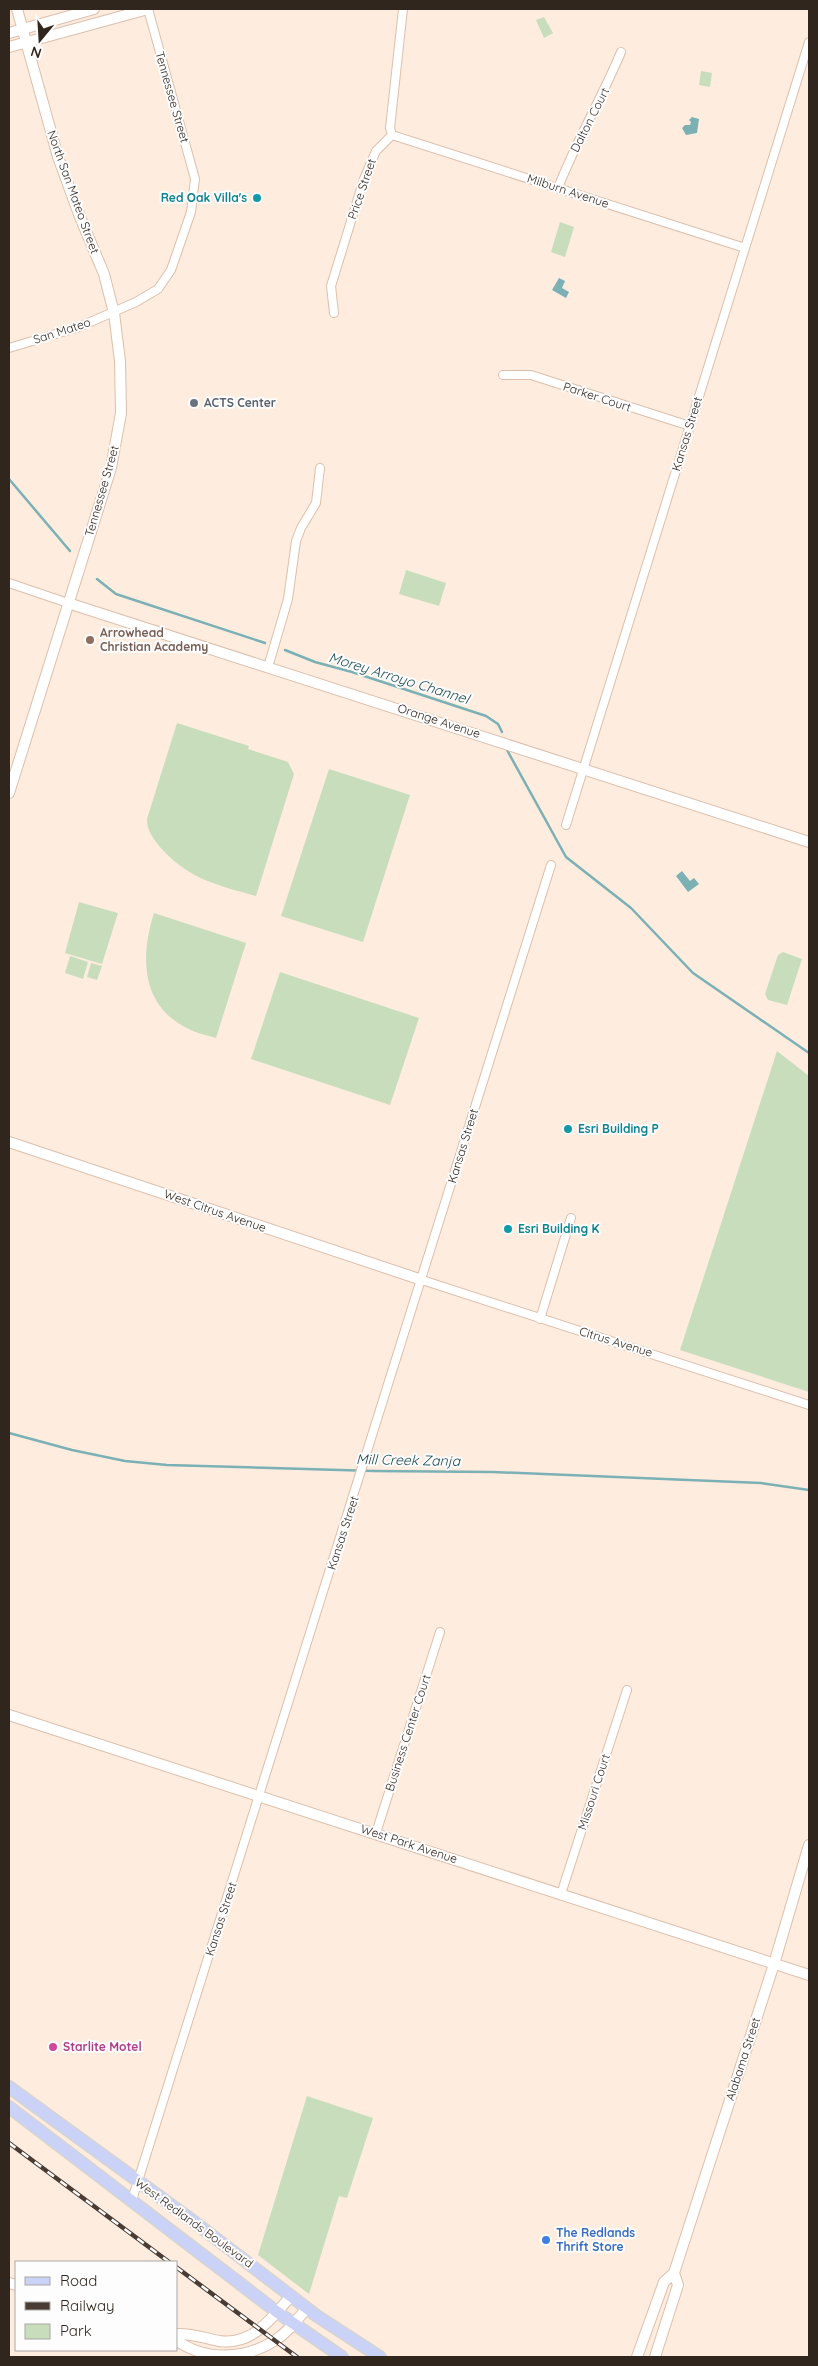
<svg xmlns="http://www.w3.org/2000/svg" width="818" height="2366" font-family="Quicksand,sans-serif">
	<style>
		.green { fill: #c8ddbc }
		.water { fill: #7bb0b5 }
		.lines { fill: none; stroke-linecap: round; stroke-linejoin: round }
		.stream { stroke: #7bb0b5; stroke-width: 2.5 }
		.street-casing { stroke: #dcbfab; stroke-width: 10 }
		.secondary-casing { stroke: #dcbfab; stroke-width: 12 }
		.primary-casing { stroke: #d6d4d2; stroke-width: 14 }
		.street { stroke: #fff; stroke-width: 8 }
		.secondary { stroke: #fff; stroke-width: 10 }
		.primary { stroke: #cbd2f7; stroke-width: 11 }
		.rail-casing { stroke: #483c34; stroke-width: 4.5 }
		.rail { stroke: #fdfdfd; stroke-width: 2.5; stroke-dasharray: 8; stroke-linecap: butt }
		.culture-dot { fill: #0f9aa8; stroke: #fdfdfd; stroke-width: 2 }
		.worship-dot { fill: #6b7280; stroke: #fdfdfd; stroke-width: 2 }
		.education-dot { fill: #8d6e63; stroke: #fdfdfd; stroke-width: 2 }
		.hotel-dot { fill: #d1479c; stroke: #fdfdfd; stroke-width: 2 }
		.shop-dot { fill: #3f7fe0; stroke: #fdfdfd; stroke-width: 2 }
		.labels { text-anchor: middle; stroke-width: 4; stroke-linejoin: round; paint-order: stroke }
		.street-label { font-size: 12px; fill: #31261e; stroke: #fdfdfd }
		.culture-label { font-size: 12px; font-weight: bold; fill: #0d838f; stroke: #fdfdfd; text-anchor: start }
		.worship-label { font-size: 12px; font-weight: bold; fill: #5b616d; stroke: #fdfdfd; text-anchor: start }
		.education-label { font-size: 12px; font-weight: bold; fill: #785e54; stroke: #fdfdfd; text-anchor: start }
		.hotel-label { font-size: 12px; font-weight: bold; fill: #b23c85; stroke: #fdfdfd; text-anchor: start }
		.shop-label { font-size: 12px; font-weight: bold; fill: #366cbe; stroke: #fdfdfd; text-anchor: start }
		.water-label { font-size: 14px; font-style: italic; fill: #194a4e; stroke: #fdfdfd }
	</style>
	<rect width="100%" height="100%" fill="#feecdf"/>
	<!-- green -->
	<path class="green" d="M 544,17 L 553,33 L 544,38 L 536,20 Z
		M 701,71 L 712,73 L 710,87 L 699,85 Z
		M 560,222 L 574,227 L 565,257 L 551,252 Z
		M 406,570 L 446,583 L 439,606 L 399,594 Z
		M 177,723 L 249,746 L 248,749 L 288,762 L 294,774 L 256,896 C 217,885 188,879 160,847 C 153,838 147,831 147,819 Z
		M 329,769 L 410,795 L 363,942 L 281,916 Z
		M 79,902 L 118,913 L 102,964 L 65,953 Z
		M 154,913 L 246,943 L 216,1038 C 205,1035 193,1032 183,1026 C 140,1002 141,954 154,913 Z
		M 783,952 L 802,959 L 787,1005 L 768,1000 L 765,994 L 778,955 Z
		M 70,956 L 88,962 L 83,979 L 65,973 Z
		M 91,963 L 102,966 L 97,980 L 87,977 Z
		M 280,972 L 419,1018 L 390,1105 L 251,1059 Z
		M 777,1051 L 809,1076 L 809,1392 L 680,1350 Z
		M 307,2096 L 373,2118 L 347,2198 L 339,2196 L 309,2294 L 258,2255 Z"/>
	<!-- water -->
	<path class="water" d="M 692,117 L 699,119 L 697,133 L 686,135 L 682,128 L 685,125 L 690,125 L 691,122 L 689,120 Z
		M 559,278 L 565,281 L 562,288 L 569,292 L 566,298 L 552,290 Z
		M 682,871 L 690,881 L 694,878 L 699,884 L 688,892 L 676,876 Z"/>
	<g class="lines">
		<!-- stream -->
		<path class="stream" d="M 9,479 L 70,551
			M 97,579 L 116,594 L 265,643
			M 285,650 L 315,662 L 352,672 L 486,716 L 498,724 L 502,732
			M 507,750 L 566,857 L 631,908 L 693,973 L 809,1053
			M 9,1433 L 72,1450 L 125,1461 L 167,1465 L 374,1471 L 493,1472 L 761,1483 L 809,1490"/>
		<!-- street casing -->
		<g class="street-casing">
			<path id="street" d="M 392,135 L 745,248
				M 392,135 L 390,128 L 403,9
				M 558,188 C 576,141 602,98 621,52
				M 334,313 L 331,286 L 364,179 L 376,151 L 392,135
				M 9,348 L 79,327 L 136,302 L 158,289 L 171,270 L 191,212 L 195,179 L 148,9
				M 503,375 L 531,375 L 690,426
				M 9,583 L 68,603
				M 268,667 L 288,599 L 296,541 L 301,528 L 316,503 L 320,468
				M 566,825 L 809,42
				M 422,1280 L 809,1405
				M 540,1319 L 571,1218
				M 376,1833 L 440,1632
				M 561,1894 L 627,1690
				M 132,2200 L 551,865"/>
		</g>
		<!-- secondary casing -->
		<g class="secondary-casing">
			<path id="secondary" d="M 9,33 L 94,9
				M 9,47 L 148,9
				M 68,603 L 809,842
				M 9,793 L 111,468 L 121,413 L 120,361 L 114,313 L 104,274 L 80,217 L 58,157 L 17,9
				M 9,1142 L 422,1280
				M 9,1715 L 809,1975
				M 9,2283 L 16,2285
				M 176,2334 C 191,2333 204,2338 219,2341 C 252,2346 272,2318 291,2296
				M 176,2340 C 205,2361 244,2360 274,2341 C 287,2333 297,2320 307,2308
				M 637,2357 L 664,2282 L 674,2273 L 774,1964 L 809,1845
				M 655,2357 L 678,2285 L 674,2273"/>
		</g>
		<!-- primary casing -->
		<g class="primary-casing">
			<path id="primary" d="M 9,2087 L 197,2224 L 317,2316 L 380,2357
				M 9,2107 L 277,2312 L 342,2357"/>
		</g>
		<!-- street -->
		<use href="#street" class="street"/>
		<!-- secondary -->
		<use href="#secondary" class="secondary"/>
		<!-- primary -->
		<use href="#primary" class="primary"/>
		<!-- rail casing -->
		<g class="rail-casing">
			<path id="rail" d="M 9,2143 L 169,2262
				M 176,2267 L 297,2357"/>
		</g>
		<!-- rail -->
		<use href="#rail" class="rail"/>
	</g>
	<!-- markers -->
	<g class="culture-dot">
		<circle cx="257" cy="198" r="5"/>
		<circle cx="568" cy="1129" r="5"/>
		<circle cx="508" cy="1229" r="5"/>
	</g>
	<circle class="worship-dot" cx="194" cy="403" r="5"/>
	<circle class="education-dot" cx="90" cy="640" r="5"/>
	<circle class="hotel-dot" cx="53" cy="2047" r="5"/>
	<circle class="shop-dot" cx="546" cy="2240" r="5"/>
	<g class="labels">
		<!-- street labels -->
		<g class="street-label">
			<text transform="translate(172 97) rotate(74)" y="4">Tennessee Street</text>
			<text transform="translate(590 120) rotate(-63)" y="4">Dalton Court</text>
			<text transform="translate(362 189) rotate(-71)" y="4">Price Street</text>
			<text transform="translate(568 191) rotate(18)" y="4">Milburn Avenue</text>
			<text transform="translate(73 192) rotate(70)" y="4">North San Mateo Street</text>
			<text transform="translate(62 331) rotate(-18)" y="4">San Mateo</text>
			<text transform="translate(597 397) rotate(18)" y="4">Parker Court</text>
			<text transform="translate(687 434) rotate(-73)" y="4">Kansas Street</text>
			<text transform="translate(102 491) rotate(-74)" y="4">Tennessee Street</text>
			<text transform="translate(439 721) rotate(18)" y="4">Orange Avenue</text>
			<text transform="translate(463 1146) rotate(-73)" y="4">Kansas Street</text>
			<text transform="translate(215 1211) rotate(19)" y="4">West Citrus Avenue</text>
			<text transform="translate(616 1342) rotate(17)" y="4">Citrus Avenue</text>
			<text transform="translate(343 1533) rotate(-72)" y="4">Kansas Street</text>
			<text transform="translate(408 1733) rotate(-72)" y="4">Business Center Court</text>
			<text transform="translate(594 1792) rotate(-72)" y="4">Missouri Court</text>
			<text transform="translate(409 1844) rotate(18)" y="4">West Park Avenue</text>
			<text transform="translate(221 1919) rotate(-72)" y="4">Kansas Street</text>
			<text transform="translate(743 2059) rotate(-72)" y="4">Alabama Street</text>
			<text transform="translate(194 2223) rotate(36)" y="4">West Redlands Boulevard</text>
		</g>
		<!-- culture labels -->
		<g class="culture-label">
			<text x="247" y="202" text-anchor="end">Red Oak Villa's</text>
			<text x="578" y="1133">Esri Building P</text>
			<text x="518" y="1233">Esri Building K</text>
		</g>
		<!-- worship labels -->
		<g class="worship-label">
			<text x="204" y="407">ACTS Center</text>
		</g>
		<!-- education labels -->
		<g class="education-label">
			<text x="100" y="637">Arrowhead<tspan x="100" dy="14">Christian Academy</tspan></text>
		</g>
		<!-- hotel labels -->
		<g class="hotel-label">
			<text x="63" y="2051">Starlite Motel</text>
		</g>
		<!-- shop labels -->
		<g class="shop-label">
			<text x="556" y="2237">The Redlands<tspan x="556" dy="14">Thrift Store</tspan></text>
		</g>
		<!-- water labels -->
		<g class="water-label">
			<text transform="translate(399 678) rotate(17)" y="5">Morey Arroyo Channel</text>
			<text transform="translate(408 1460) rotate(1)" y="5">Mill Creek Zanja</text>
		</g>
	</g>
	<!-- border -->
	<rect width="818" height="2366" fill="none" stroke="#31261e" stroke-width="20"/>
	<!-- legend -->
	<rect x="15" y="2261" width="162" height="90" fill="#fdfdfd" stroke="#aba7a4"/>
	<rect x="25" y="2277" width="25" height="8" fill="#cbd2f7" stroke="#aba7a4"/>
	<text x="60" y="2286" font-size="15" fill="#31261e">Road</text>
	<rect x="25" y="2302" width="25" height="8" fill="#483c34" stroke="#aba7a4"/>
	<text x="60" y="2311" font-size="15" fill="#31261e">Railway</text>
	<rect x="25" y="2324" width="25" height="15" fill="#c8ddbc" stroke="#aba7a4"/>
	<text x="60" y="2336" font-size="15" fill="#31261e">Park</text>
	<!-- north arrow -->
	<g transform="translate(40 40) rotate(198)" stroke="#fdfdfd" stroke-width="4" paint-order="stroke">
	<path d="M0-4L9 19L0 12L-9 19Z" fill="#31261e"/>
	<text y="-8" font-size="14" font-weight="bold" text-anchor="middle" fill="#31261e">N</text>
	</g>
</svg>
